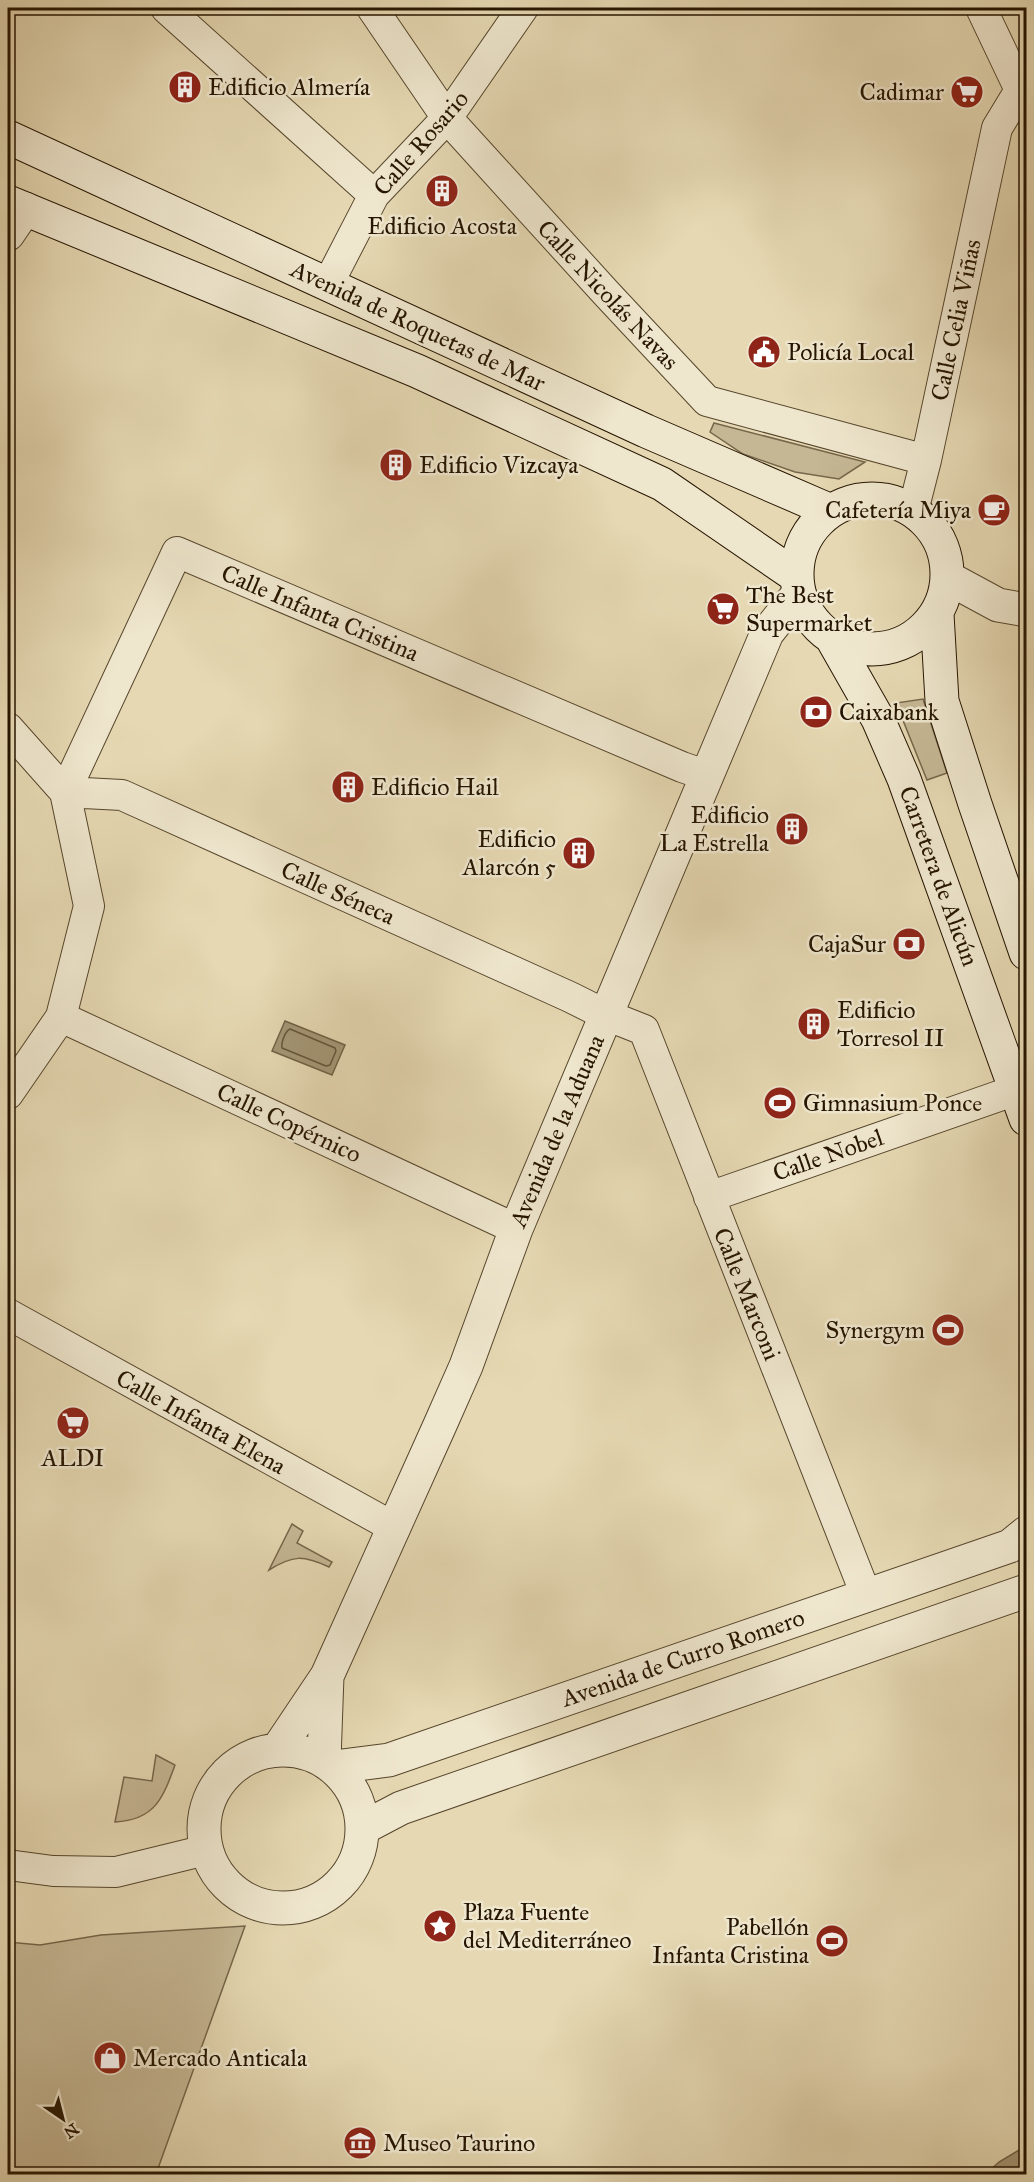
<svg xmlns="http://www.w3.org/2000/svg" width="1034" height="2182" font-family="'IM FELL Great Primer',serif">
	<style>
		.green { fill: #c5b794; stroke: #76664a; stroke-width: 1.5 }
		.water { fill: #a49675; stroke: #726246; stroke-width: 1.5 }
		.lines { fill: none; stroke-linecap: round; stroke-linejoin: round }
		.shore { stroke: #65563a; stroke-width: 1.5 }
		.minor-casing { stroke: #56462c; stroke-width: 32 }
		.tertiary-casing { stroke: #56462c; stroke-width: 35 }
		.secondary-casing { stroke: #261500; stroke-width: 35 }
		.minor { stroke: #eee6cd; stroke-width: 30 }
		.tertiary { stroke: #eee6cd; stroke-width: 33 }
		.secondary { stroke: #eee6cd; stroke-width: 33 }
		.labels { text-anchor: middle; stroke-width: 5; stroke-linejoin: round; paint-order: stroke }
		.poi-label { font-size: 24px; fill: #261500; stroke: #eee6cd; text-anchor: start }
		.street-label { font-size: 24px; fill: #261500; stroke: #eee6cd }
	</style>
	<rect width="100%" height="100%" fill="#e5d8b2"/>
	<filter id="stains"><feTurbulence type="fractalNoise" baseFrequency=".00333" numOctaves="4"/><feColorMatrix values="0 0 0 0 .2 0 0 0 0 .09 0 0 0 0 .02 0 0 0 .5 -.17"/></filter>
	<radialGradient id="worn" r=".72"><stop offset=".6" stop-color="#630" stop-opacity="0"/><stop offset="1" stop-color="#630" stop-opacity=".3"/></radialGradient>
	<!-- green -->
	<path class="green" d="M 714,423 L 865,462 L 839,479 L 795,472 L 743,454 L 710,432 Z
		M 923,699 L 947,773 L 927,780 L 896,703 Z
		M 292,1524 L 303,1531 L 297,1543 L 332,1562 L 329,1567 C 303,1555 293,1555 269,1570 Z
		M 156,1755 L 175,1765 C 163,1798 155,1820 115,1822 L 124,1777 L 152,1781 Z
		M 245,1926 L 156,2174 L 8,2174 L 8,1942 L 40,1945 L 101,1935 Z"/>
	<!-- water -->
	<path class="water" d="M 285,1021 L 345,1045 L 332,1075 L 272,1051 Z
		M 1026,2146 L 1026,2174 L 986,2174 L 999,2162 Z"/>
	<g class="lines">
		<!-- shore -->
		<path class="shore" d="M 290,1029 L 335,1048 L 336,1051 L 330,1065 L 326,1066 L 282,1048 C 281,1043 285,1031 290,1029 Z"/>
		<!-- minor casing -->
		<g class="minor-casing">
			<path id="minor" d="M 166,8 L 374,195
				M 372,8 L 447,118 L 606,293 L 707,401 L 926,460
				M 328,284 L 374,195 L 447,118 L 523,8
				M 913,511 L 926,460 L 997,128 L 1020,90 L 981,8
				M 8,728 L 65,792 L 89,906 L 61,1017 L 8,1094
				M 708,776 L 682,767 L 177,552 L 65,792 L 122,795 L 570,997 L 606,1015 L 644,1030 L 866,1595
				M 61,1017 L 516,1229
				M 709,1197 L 1016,1090
				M 8,1314 L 395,1528
				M 8,1865 L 53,1871 L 116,1872 L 206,1850"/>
		</g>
		<!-- tertiary casing -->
		<g class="tertiary-casing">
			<path id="tertiary" d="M 8,234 L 25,209
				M 948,578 L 998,605 L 1026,610
				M 278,1749 L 327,1676 L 440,1425 L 466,1366 L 516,1229 L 767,633 L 799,593
				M204 1829a79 79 0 1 1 158 0a79 79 0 1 1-158 0Z
				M 324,1760 L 327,1676
				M 334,1767 L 389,1760 L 1010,1546 L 1026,1533
				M 363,1828 L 401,1808 L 1026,1591"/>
		</g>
		<!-- secondary casing -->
		<g class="secondary-casing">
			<path id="secondary" d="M 8,137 L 646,431 L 831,511
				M 8,202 L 417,371 L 662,484 L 796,576
				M797 574a75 75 0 1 1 150 0a75 75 0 1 1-150 0Z
				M 937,614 L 942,701 L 975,804 L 1026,953
				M 833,640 L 878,719 L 904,779 L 1026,1119"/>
		</g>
		<!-- minor -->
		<use href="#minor" class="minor"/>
		<!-- tertiary -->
		<use href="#tertiary" class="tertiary"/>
		<!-- secondary -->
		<use href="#secondary" class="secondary"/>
	</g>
	<!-- icons -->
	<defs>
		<g id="building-disc" transform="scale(1.725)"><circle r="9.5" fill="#8f2418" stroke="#eee6cd"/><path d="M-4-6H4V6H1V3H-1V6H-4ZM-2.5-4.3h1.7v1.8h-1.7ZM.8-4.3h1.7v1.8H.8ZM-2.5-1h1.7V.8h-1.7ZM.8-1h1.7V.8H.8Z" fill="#fff"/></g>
		<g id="supermarket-disc" transform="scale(1.725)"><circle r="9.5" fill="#8f2418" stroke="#eee6cd"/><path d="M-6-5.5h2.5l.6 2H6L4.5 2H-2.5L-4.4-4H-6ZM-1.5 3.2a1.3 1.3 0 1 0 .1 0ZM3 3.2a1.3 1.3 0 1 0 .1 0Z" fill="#fff"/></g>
		<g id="civic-disc" transform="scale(1.725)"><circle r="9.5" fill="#8f2418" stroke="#eee6cd"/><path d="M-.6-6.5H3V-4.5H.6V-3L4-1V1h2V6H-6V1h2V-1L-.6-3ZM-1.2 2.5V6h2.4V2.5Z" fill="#fff"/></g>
		<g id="cafe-disc" transform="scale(1.725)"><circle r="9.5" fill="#8f2418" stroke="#eee6cd"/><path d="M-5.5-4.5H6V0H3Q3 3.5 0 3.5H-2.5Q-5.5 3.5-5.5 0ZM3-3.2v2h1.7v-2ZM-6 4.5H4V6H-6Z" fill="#fff"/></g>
		<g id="bank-disc" transform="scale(1.725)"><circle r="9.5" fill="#8f2418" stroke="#eee6cd"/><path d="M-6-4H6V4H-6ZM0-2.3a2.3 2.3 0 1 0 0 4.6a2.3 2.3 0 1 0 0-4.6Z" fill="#fff"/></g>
		<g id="stadium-disc" transform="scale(1.725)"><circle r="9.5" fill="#8f2418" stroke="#eee6cd"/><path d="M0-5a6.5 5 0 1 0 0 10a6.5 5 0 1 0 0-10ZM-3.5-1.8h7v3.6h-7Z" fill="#fff"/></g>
		<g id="sight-disc" transform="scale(1.725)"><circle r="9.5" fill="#8f2418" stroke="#eee6cd"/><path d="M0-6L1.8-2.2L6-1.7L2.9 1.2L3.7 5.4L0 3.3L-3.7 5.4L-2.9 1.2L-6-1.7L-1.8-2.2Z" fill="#fff"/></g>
		<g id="shop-disc" transform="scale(1.725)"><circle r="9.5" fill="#8f2418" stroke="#eee6cd"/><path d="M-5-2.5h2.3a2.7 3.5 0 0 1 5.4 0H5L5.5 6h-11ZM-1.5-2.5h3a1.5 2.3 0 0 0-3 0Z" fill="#fff"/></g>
		<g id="museum-disc" transform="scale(1.725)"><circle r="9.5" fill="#8f2418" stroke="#eee6cd"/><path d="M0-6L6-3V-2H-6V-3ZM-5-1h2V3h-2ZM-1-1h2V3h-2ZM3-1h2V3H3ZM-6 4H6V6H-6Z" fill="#fff"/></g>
	</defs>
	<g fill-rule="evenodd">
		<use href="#building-disc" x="185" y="87"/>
		<use href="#supermarket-disc" x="967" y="92"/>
		<use href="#building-disc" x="442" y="191"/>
		<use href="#civic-disc" x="764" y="352"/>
		<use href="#building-disc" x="396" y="465"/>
		<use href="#cafe-disc" x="994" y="510"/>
		<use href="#supermarket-disc" x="723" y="609"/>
		<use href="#bank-disc" x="816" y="712"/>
		<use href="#building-disc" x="348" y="787"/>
		<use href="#building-disc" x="792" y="829"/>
		<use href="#building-disc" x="579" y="853"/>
		<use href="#bank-disc" x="909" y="944"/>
		<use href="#building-disc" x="814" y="1024"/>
		<use href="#stadium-disc" x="780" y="1103"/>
		<use href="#stadium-disc" x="948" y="1330"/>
		<use href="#supermarket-disc" x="73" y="1423"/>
		<use href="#sight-disc" x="440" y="1926"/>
		<use href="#stadium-disc" x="832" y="1941"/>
		<use href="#shop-disc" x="110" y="2058"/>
		<use href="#museum-disc" x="360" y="2143"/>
	</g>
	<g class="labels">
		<!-- poi labels -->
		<g class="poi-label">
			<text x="208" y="95">Edificio Almería</text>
			<text x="944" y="100" text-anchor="end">Cadimar</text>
			<text x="442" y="234" text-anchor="middle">Edificio Acosta</text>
			<text x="787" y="360">Policía Local</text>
			<text x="419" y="473">Edificio Vizcaya</text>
			<text x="971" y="518" text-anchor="end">Cafetería Miya</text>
			<text x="746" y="603">The Best<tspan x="746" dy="28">Supermarket</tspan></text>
			<text x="839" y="720">Caixabank</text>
			<text x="371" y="795">Edificio Hail</text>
			<text x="769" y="823" text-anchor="end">Edificio<tspan x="769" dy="28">La Estrella</tspan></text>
			<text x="556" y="847" text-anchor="end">Edificio<tspan x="556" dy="28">Alarcón 5</tspan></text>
			<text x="886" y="952" text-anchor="end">CajaSur</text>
			<text x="837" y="1018">Edificio<tspan x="837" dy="28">Torresol II</tspan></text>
			<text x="803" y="1111">Gimnasium Ponce</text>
			<text x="925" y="1338" text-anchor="end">Synergym</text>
			<text x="73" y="1466" text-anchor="middle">ALDI</text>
			<text x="463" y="1920">Plaza Fuente<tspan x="463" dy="28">del Mediterráneo</tspan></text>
			<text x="809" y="1935" text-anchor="end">Pabellón<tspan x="809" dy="28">Infanta Cristina</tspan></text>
			<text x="133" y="2066">Mercado Anticala</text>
			<text x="383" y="2151">Museo Taurino</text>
		</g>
		<!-- street labels -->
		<g class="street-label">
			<text transform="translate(421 143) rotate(-49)" y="8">Calle Rosario</text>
			<text transform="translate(608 295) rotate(47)" y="8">Calle Nicolás Navas</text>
			<text transform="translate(956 320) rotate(-78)" y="8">Calle Celia Viñas</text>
			<text transform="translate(418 326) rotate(25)" y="8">Avenida de Roquetas de Mar</text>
			<text transform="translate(320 613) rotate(23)" y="8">Calle Infanta Cristina</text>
			<text transform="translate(939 876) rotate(70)" y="8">Carretera de Alicún</text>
			<text transform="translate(338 893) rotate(24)" y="8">Calle Séneca</text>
			<text transform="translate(289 1123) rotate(25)" y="8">Calle Copérnico</text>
			<text transform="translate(557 1131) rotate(-67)" y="8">Avenida de la Aduana</text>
			<text transform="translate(828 1155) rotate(-19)" y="8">Calle Nobel</text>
			<text transform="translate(747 1294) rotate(68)" y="8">Calle Marconi</text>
			<text transform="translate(201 1422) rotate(29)" y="8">Calle Infanta Elena</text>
			<text transform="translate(683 1658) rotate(-19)" y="8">Avenida de Curro Romero</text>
		</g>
	</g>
	<!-- margin -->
	<rect width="1034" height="2182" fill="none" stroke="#e5d8b2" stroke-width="30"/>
	<rect x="9" y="9" width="1016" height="2164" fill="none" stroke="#261500" stroke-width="3"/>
	<rect x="15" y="15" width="1004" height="2152" fill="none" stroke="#261500" stroke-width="1.5"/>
	<!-- north arrow -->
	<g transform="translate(63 2119) rotate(145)" stroke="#eee6cd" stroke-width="4.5" paint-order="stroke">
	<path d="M0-4.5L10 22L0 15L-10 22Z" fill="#261500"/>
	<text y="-9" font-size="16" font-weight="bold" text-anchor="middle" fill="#261500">N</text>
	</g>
	<rect width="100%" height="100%" filter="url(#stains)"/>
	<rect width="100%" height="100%" fill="url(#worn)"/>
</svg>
